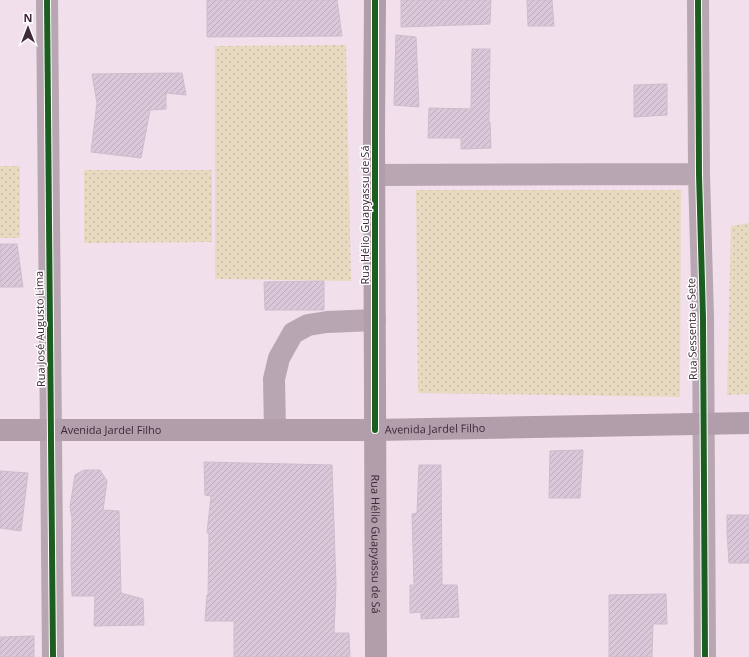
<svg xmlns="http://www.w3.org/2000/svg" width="749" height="657" font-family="'Open Sans',sans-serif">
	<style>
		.grass { fill: url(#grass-dots) }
		.building { fill: url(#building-hatch); stroke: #ccbdcb }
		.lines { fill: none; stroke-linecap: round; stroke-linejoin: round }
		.minor { stroke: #b8a7b2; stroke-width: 22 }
		.major { stroke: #b29dab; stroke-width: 22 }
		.cycleway-casing { stroke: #fff; stroke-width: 8 }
		.cycleway { stroke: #1b5e20; stroke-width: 6 }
		.labels { text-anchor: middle; stroke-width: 3; stroke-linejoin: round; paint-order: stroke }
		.street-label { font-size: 11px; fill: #3f2938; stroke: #fff }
	</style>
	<defs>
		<pattern id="grass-dots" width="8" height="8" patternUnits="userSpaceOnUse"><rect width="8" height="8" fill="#e7dac1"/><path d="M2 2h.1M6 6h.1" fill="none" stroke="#c7bba7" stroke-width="1.8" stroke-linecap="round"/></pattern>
		<pattern id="building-hatch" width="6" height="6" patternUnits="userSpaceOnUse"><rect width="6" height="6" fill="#dbc7da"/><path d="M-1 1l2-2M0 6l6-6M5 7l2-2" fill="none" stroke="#bdabbc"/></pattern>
	</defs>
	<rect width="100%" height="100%" fill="#f1dfeb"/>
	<!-- grass -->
	<path class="grass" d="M 346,45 L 351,281 L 215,279 L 215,46 Z
		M 0,166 L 20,166 L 20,238 L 0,238 Z
		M 84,170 L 212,170 L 212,242 L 84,243 Z
		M 416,190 L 681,190 L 680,397 L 418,393 Z
		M 749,223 L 749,394 L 727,395 L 731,226 Z"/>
	<!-- building -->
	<path class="building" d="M 207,0 L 337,0 L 342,36 L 207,37 Z
		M 401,0 L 491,0 L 490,24 L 401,27 Z
		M 527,0 L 552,0 L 554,26 L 528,26 Z
		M 396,35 L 416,37 L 419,107 L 394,105 Z
		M 472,49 L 490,49 L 489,122 L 490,122 L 491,148 L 461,149 L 461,138 L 428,138 L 429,108 L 471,109 Z
		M 182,73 L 186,95 L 166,93 L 166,109 L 150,110 L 141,158 L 91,152 L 97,103 L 92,74 Z
		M 667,84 L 667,115 L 634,117 L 634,85 Z
		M 0,244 L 17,244 L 23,287 L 0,287 Z
		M 324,281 L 324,310 L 265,310 L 264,282 Z
		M 583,450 L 580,498 L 549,498 L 550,451 Z
		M 204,462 L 332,465 L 336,585 L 334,633 L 349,633 L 350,657 L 234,657 L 234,621 L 205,621 L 207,595 L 208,595 L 209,533 L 207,533 L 211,496 L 205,495 Z
		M 419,465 L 441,465 L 442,585 L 457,585 L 459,617 L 421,619 L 421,612 L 410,613 L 410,585 L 414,585 L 412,514 L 417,513 Z
		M 84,470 L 100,470 L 107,481 L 103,510 L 119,511 L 121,593 L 143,599 L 144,625 L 94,626 L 95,596 L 72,596 L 71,563 L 72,519 L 70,507 L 75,475 Z
		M 0,471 L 28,473 L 21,531 L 0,528 Z
		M 727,515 L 749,515 L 749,563 L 729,563 L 727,533 Z
		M 666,594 L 667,624 L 653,624 L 652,657 L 609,657 L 609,595 Z
		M 34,636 L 34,657 L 0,657 L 0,637 Z"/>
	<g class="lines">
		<!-- minor -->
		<path class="minor" d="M 47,0 L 53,657
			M 698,0 L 699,174 L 703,318 L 705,657
			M 375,175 L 699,174
			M 275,430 L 274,379 L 279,358 L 293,333 L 308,325 L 327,322 L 375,320"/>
		<!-- major -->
		<g class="major">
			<path id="s1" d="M 375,0 L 374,131 L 376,657"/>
			<path id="s2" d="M 0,430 L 375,430 L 749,423"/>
		</g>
		<!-- cycleway casing -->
		<g class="cycleway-casing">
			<path id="cycleway" d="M 47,0 L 53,657
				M 698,0 L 699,174 L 703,318 L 705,657
				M 375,430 L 375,0"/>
		</g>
		<!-- cycleway -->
		<use href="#cycleway" class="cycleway"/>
	</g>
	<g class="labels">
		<!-- street labels -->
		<g class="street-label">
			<text transform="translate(365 215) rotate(-90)" y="4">Rua Hélio Guapyassu de Sá</text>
			<text transform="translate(40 329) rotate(-91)" y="4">Rua José Augusto Lima</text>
			<text transform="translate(692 329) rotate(-91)" y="4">Rua Sessenta e Sete</text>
			<text dy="4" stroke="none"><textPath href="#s2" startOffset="435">Avenida Jardel Filho</textPath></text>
			<text dy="4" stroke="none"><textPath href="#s2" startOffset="111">Avenida Jardel Filho</textPath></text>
			<text dy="4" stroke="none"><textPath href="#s1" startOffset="544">Rua Hélio Guapyassu de Sá</textPath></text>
		</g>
	</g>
	<!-- north arrow -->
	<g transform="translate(28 28)" stroke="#ffffff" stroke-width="3" paint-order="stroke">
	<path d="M0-3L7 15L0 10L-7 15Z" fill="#3f2938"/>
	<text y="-6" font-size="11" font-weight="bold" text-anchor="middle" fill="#3f2938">N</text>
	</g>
</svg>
